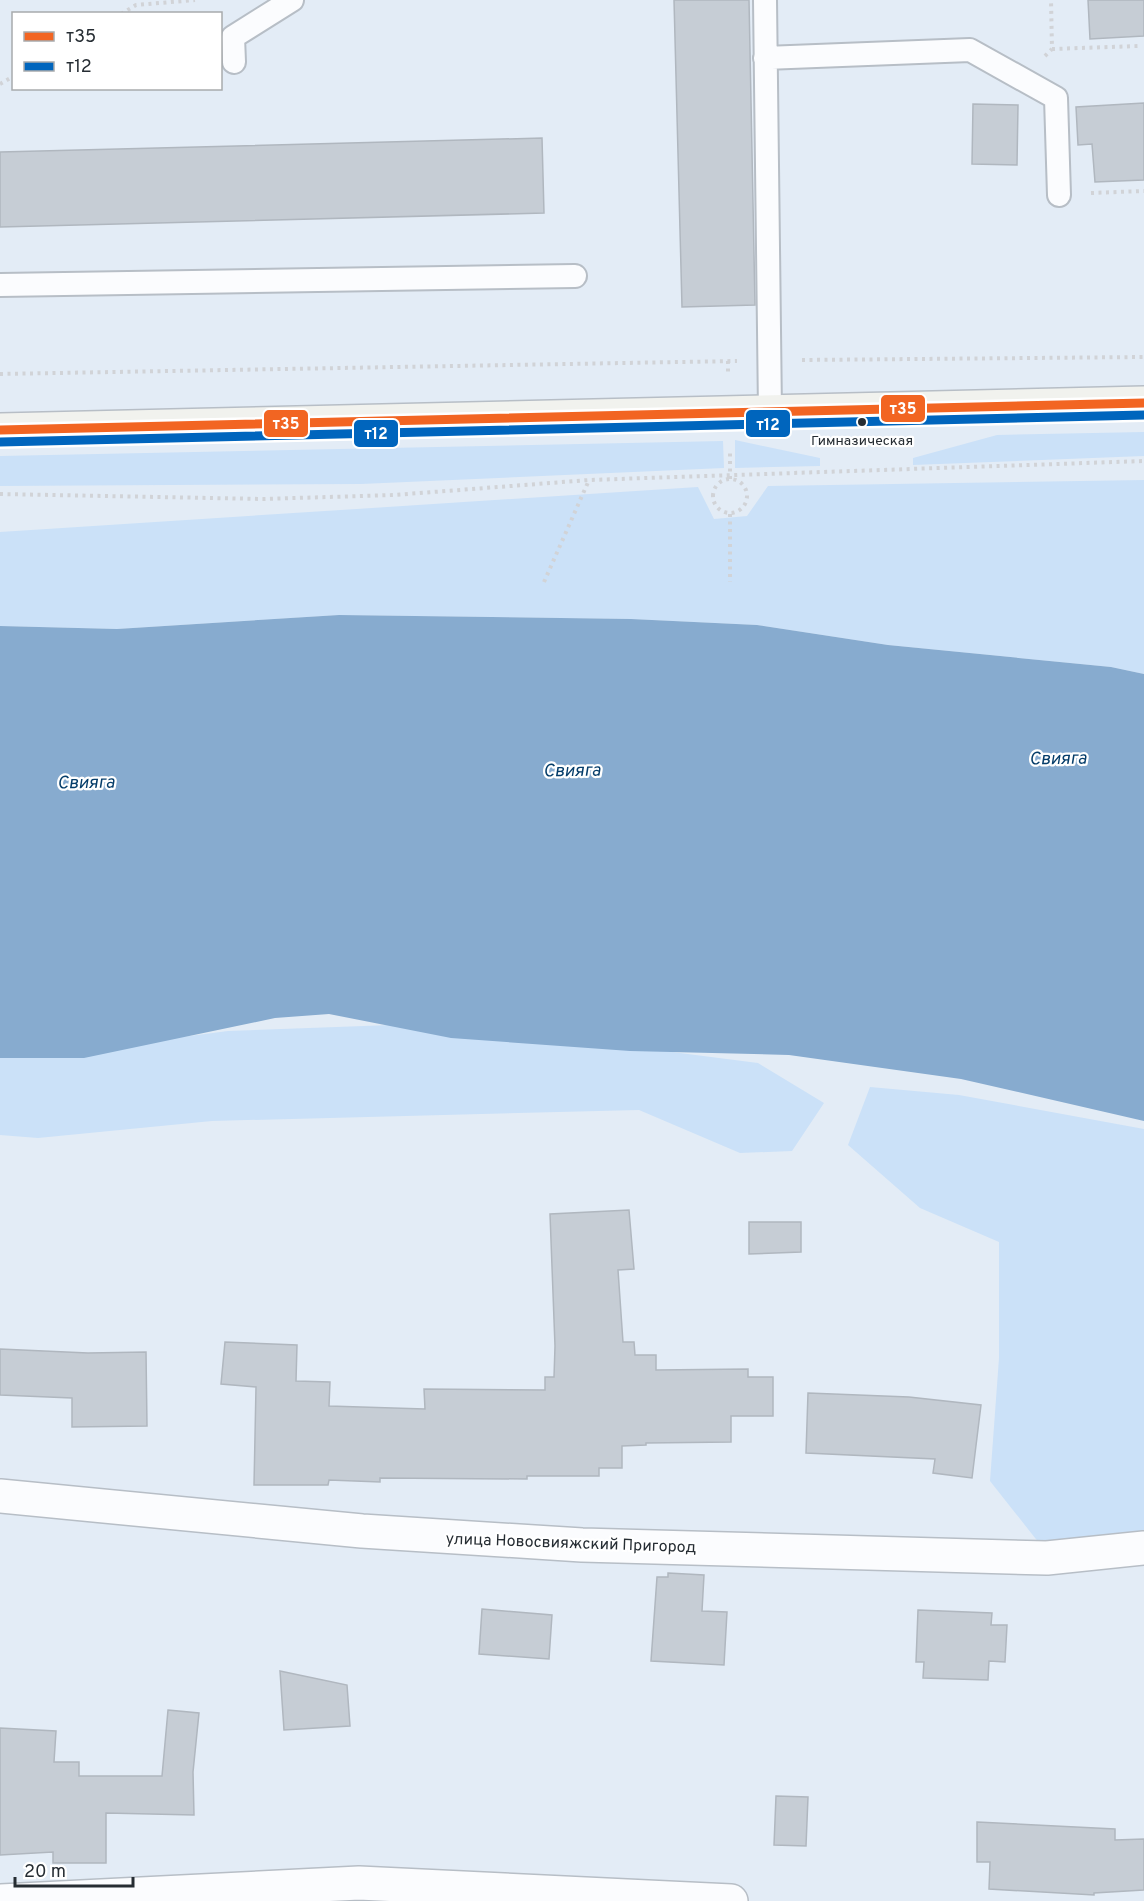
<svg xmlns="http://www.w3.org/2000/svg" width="1144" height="1901" font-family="Overpass,sans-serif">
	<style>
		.green { fill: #cbe1f8 }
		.water { fill: #87abcf }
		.building { fill: #c6cdd5; stroke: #b0b7bf; stroke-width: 1.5 }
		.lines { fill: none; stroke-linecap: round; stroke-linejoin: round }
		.lane-casing { stroke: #b7bec6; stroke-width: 26 }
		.street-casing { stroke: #b7bec6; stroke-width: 36 }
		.secondary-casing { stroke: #b7bec6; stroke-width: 36 }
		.path { stroke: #d1d3d7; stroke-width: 4; stroke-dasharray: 3 4.5; stroke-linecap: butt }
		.lane { stroke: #fbfcfe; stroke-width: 22 }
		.street { stroke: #fbfcfe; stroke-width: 33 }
		.secondary { stroke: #f1f2ee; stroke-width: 33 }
		.bus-1-casing { stroke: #fff; stroke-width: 14 }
		.bus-2-casing { stroke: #fff; stroke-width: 14 }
		.bus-1 { stroke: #f26522; stroke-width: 9 }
		.bus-2 { stroke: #0065bd; stroke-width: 9 }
		.bus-dot { fill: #262d33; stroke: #fff; stroke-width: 2 }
		.labels { text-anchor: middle; stroke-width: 4.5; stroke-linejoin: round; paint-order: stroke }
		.bus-label { font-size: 14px; fill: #262d33; stroke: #fff }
		.street-label { font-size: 16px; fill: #262d33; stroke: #fff }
		.water-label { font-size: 18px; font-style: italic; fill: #053d6a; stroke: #fff }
		.line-badge { stroke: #fff; stroke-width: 2 }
		.badge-label { font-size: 16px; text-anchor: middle; font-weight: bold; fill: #fff }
	</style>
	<rect width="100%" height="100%" fill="#e3ecf6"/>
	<!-- green -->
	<path class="green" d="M 1144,432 L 1144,456 L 913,465 L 913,458 L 997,435 Z
		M 735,440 L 820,458 L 820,466 L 735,468 Z
		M 723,441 L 724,468 L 361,484 L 0,486 L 0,456 Z
		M 1144,480 L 1144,674 L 1111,667 L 888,645 L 757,625 L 631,619 L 339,615 L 117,629 L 0,626 L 0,532 L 698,487 L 714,519 L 747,516 L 768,486 Z
		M 446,1023 L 758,1063 L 824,1103 L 792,1151 L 740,1153 L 639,1110 L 212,1121 L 38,1138 L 0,1135 L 0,1049 L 58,1053 L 228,1031 Z
		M 870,1087 L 959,1095 L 1144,1129 L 1144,1541 L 1043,1548 L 990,1481 L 999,1358 L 999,1242 L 920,1208 L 848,1145 Z"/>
	<!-- water -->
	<path class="water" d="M 339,615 L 631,619 L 757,625 L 888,645 L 1111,667 L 1144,674 L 1144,1121 L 961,1079 L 789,1055 L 630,1051 L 451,1038 L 329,1014 L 275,1018 L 84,1058 L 0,1058 L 0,626 L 117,629 Z"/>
	<!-- building -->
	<path class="building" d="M 674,0 L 749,0 L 755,305 L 682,307 Z
		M 1088,0 L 1144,0 L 1144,36 L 1090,39 Z
		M 1144,103 L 1144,180 L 1095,182 L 1092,144 L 1078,145 L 1076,107 Z
		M 973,104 L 1018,105 L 1017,165 L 972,164 Z
		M 542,138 L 544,213 L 0,227 L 0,152 Z
		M 629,1210 L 634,1269 L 618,1270 L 623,1342 L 634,1342 L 635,1355 L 656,1355 L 656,1370 L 748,1369 L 748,1377 L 773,1377 L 773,1416 L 731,1416 L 731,1442 L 646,1443 L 646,1445 L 622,1446 L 622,1468 L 599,1468 L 599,1476 L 527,1476 L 527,1479 L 380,1478 L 380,1482 L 329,1480 L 328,1485 L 254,1485 L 256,1387 L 221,1384 L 225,1342 L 297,1345 L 296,1381 L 330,1382 L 329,1406 L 425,1409 L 424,1389 L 545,1390 L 545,1377 L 554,1377 L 555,1346 L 550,1214 Z
		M 749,1222 L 801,1222 L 801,1252 L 749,1254 Z
		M 0,1349 L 88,1353 L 146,1352 L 147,1426 L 72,1427 L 72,1398 L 0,1395 Z
		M 808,1393 L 909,1397 L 981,1405 L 972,1478 L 933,1473 L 935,1459 L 806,1453 Z
		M 668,1573 L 704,1575 L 702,1611 L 727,1612 L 724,1665 L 651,1661 L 657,1577 L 668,1577 Z
		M 482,1609 L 552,1615 L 549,1659 L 479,1654 Z
		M 918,1610 L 992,1613 L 991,1625 L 1007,1625 L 1005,1662 L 989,1661 L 988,1680 L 923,1678 L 924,1662 L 916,1662 Z
		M 280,1671 L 347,1685 L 350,1726 L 284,1730 Z
		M 168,1710 L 199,1713 L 193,1772 L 194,1815 L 106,1813 L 106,1863 L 53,1863 L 53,1852 L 0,1855 L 0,1728 L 56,1731 L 54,1762 L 79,1762 L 79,1776 L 162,1776 Z
		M 776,1796 L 808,1797 L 806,1846 L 774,1845 Z
		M 977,1822 L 1115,1829 L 1115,1840 L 1144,1839 L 1144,1890 L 1094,1893 L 1094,1895 L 989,1889 L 990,1862 L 977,1862 Z"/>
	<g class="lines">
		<!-- lane casing -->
		<g class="lane-casing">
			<path id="lane" d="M 765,0 L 770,412
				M 765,58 L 970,50 L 1056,98 L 1059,195
				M 234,62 L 233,37 L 292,0
				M 0,285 L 575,276"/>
		</g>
		<!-- street casing -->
		<g class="street-casing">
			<path id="street" d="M 0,1496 L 362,1531 L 582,1545 L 1047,1558 L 1144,1548
				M 0,1901 L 359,1883 L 731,1901"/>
		</g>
		<!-- secondary casing -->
		<g class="secondary-casing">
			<path id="secondary" d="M 0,430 L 1144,403"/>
		</g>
		<!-- path -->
		<path class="path" d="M 121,14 L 136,5 L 195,0
			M 1052,49 L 1138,46
			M 1045,56 L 1052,49 L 1051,0
			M 0,84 L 14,76
			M 1091,193 L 1144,191
			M 802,360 L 1144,357
			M 728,361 L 728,375
			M 0,374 L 737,361
			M713 496a17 17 0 1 1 34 0a17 17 0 1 1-34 0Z
			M 730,479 L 730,449
			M 0,494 L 263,499 L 394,495 L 589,480 L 1144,461
			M 730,514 L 730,582
			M 544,582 L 589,480"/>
		<!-- lane -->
		<use href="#lane" class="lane"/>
		<!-- street -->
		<use href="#street" class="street"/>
		<!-- secondary -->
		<use href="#secondary" class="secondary"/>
		<!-- bus-1 casing -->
		<g class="bus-1-casing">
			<path id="bus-1" d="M 0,430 L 1144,403"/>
		</g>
		<!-- bus-2 casing -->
		<g class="bus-2-casing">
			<path id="bus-2" d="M 0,442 L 1144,415"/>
		</g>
		<!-- bus-1 -->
		<use href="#bus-1" class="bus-1"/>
		<!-- bus-2 -->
		<use href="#bus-2" class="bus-2"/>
	</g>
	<!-- markers -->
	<circle class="bus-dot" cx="862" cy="422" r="5"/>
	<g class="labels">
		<!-- bus labels -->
		<g class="bus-label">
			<text x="862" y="445">Гимназическая</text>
		</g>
		<!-- street labels -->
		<g class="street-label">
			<text transform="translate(571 1542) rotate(2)" y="6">улица Новосвияжский Пригород</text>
		</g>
		<!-- water labels -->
		<g class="water-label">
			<text transform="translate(1058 758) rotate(-1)" y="6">Свияга</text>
			<text transform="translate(572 770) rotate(-1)" y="6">Свияга</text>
			<text transform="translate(86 782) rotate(-1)" y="6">Свияга</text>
		</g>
	</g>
	<g class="line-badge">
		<rect x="880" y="394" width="46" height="29" rx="6" fill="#f26522"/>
		<rect x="263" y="409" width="46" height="29" rx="6" fill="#f26522"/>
		<rect x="745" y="409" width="46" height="29" rx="6" fill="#0065bd"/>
		<rect x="353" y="419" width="46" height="29" rx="6" fill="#0065bd"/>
	</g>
	<g class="badge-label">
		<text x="903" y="414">т35</text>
		<text x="286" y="429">т35</text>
		<text x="768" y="430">т12</text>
		<text x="376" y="439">т12</text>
	</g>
	<!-- legend -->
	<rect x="12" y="12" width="210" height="78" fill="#ffffff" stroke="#a8abad" stroke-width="1.5"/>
	<rect x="24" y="32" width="30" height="9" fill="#f26522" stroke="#a8abad" stroke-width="1.5"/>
	<text x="66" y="42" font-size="18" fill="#262d33">т35</text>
	<rect x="24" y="62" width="30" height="9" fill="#0065bd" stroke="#a8abad" stroke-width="1.5"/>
	<text x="66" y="72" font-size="18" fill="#262d33">т12</text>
	<!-- scale -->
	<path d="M15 1877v9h118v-9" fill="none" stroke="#262d33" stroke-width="3"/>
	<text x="24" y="1877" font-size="18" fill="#262d33" stroke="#ffffff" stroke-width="4.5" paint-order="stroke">20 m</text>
</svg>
